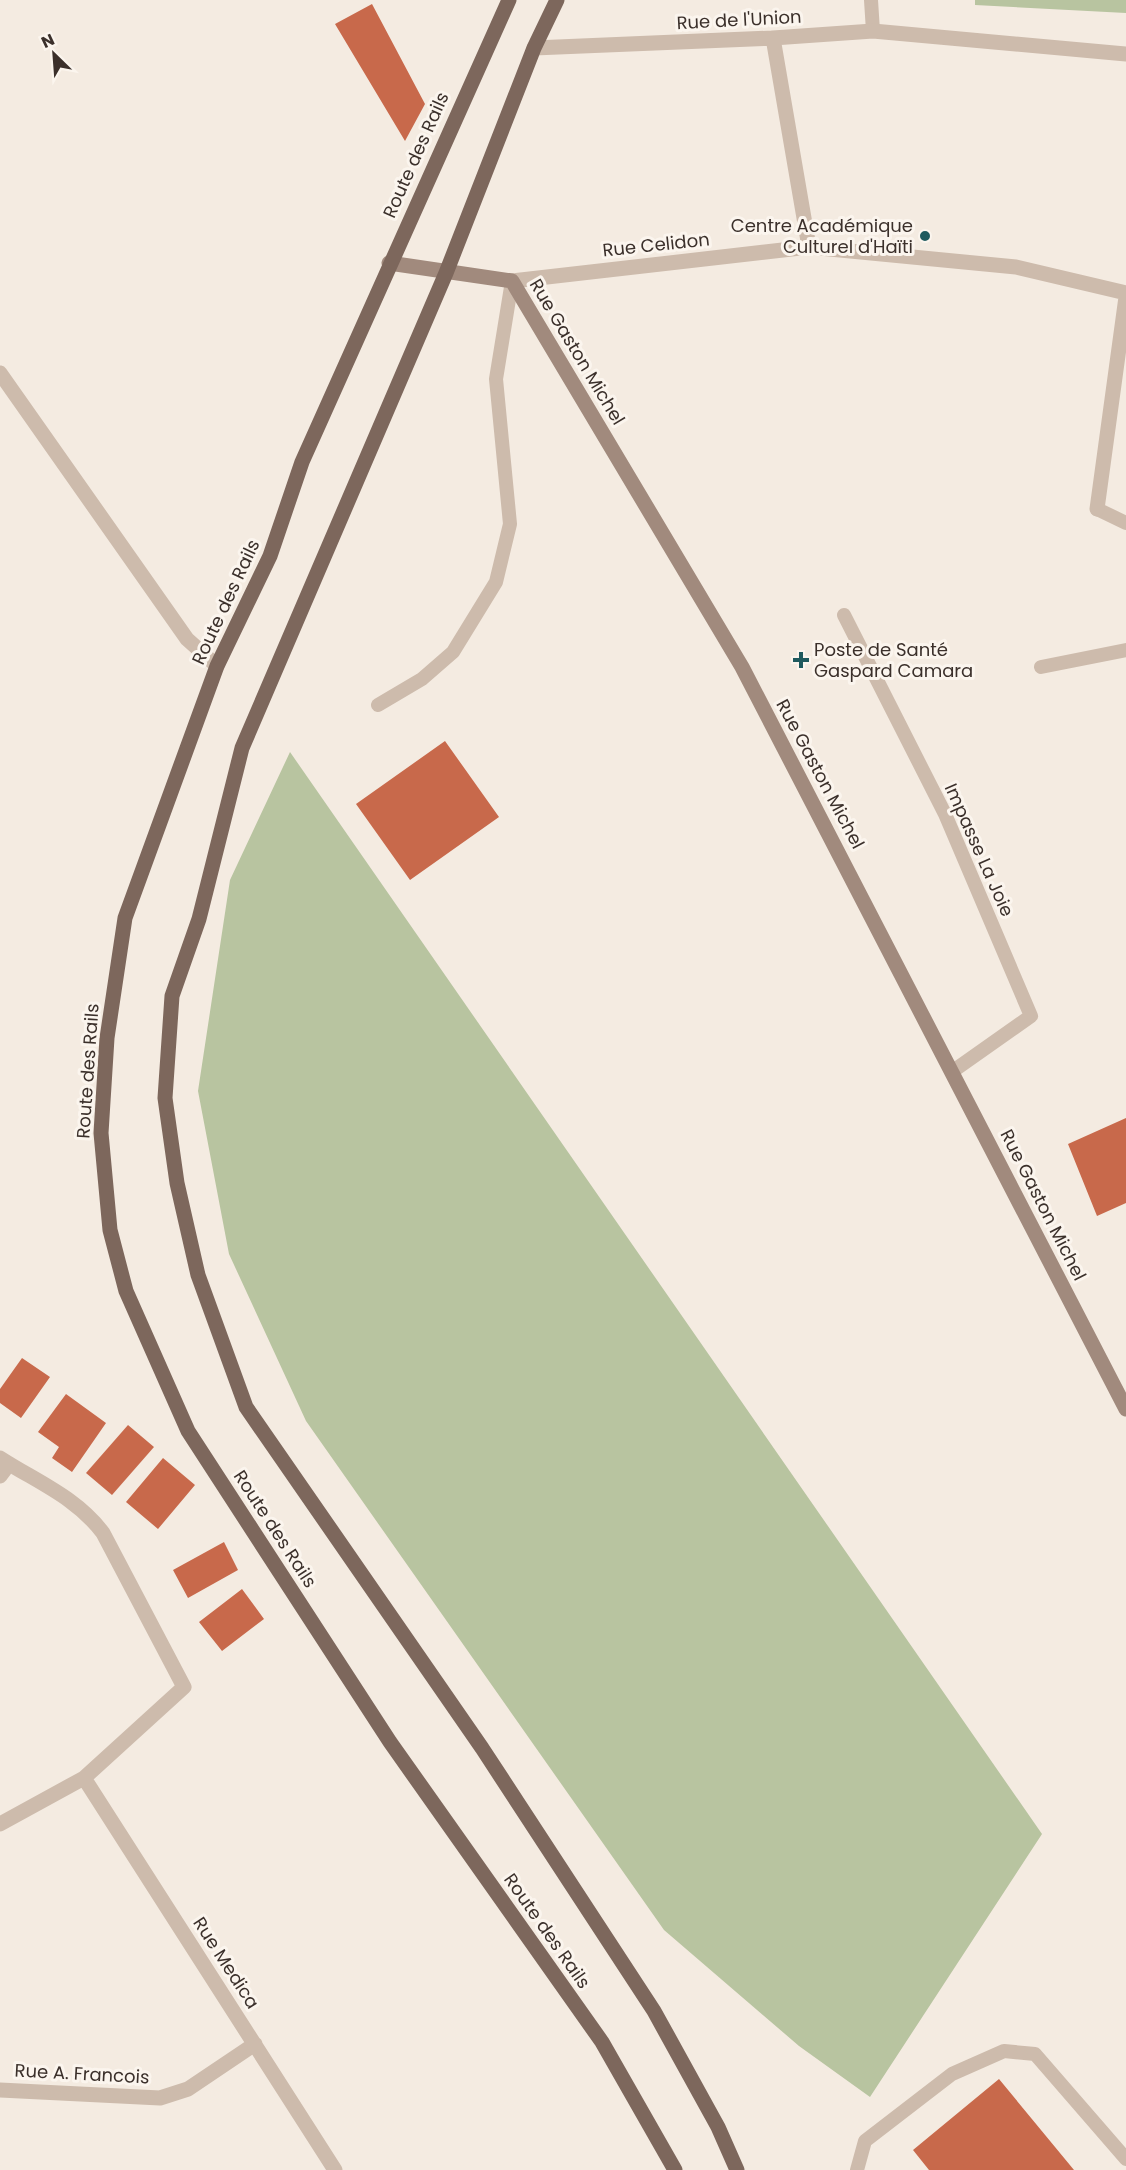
<svg xmlns="http://www.w3.org/2000/svg" width="1126" height="2170" font-family="Poppins,sans-serif">
	<style>
		.green { fill: #b8c4a0 }
		.building { fill: #c8694b }
		.lines { fill: none; stroke-linecap: round; stroke-linejoin: round }
		.lane { stroke: #cdbbac; stroke-width: 14 }
		.street { stroke: #cdbbac; stroke-width: 15 }
		.secondary { stroke: #a18a7d; stroke-width: 15 }
		.primary { stroke: #7d675c; stroke-width: 15 }
		.poi-dot { fill: #1f5a5e; stroke: #fbf5ee; stroke-width: 2 }
		.labels { text-anchor: middle; stroke-width: 6; stroke-linejoin: round; paint-order: stroke }
		.street-label { font-size: 18px; fill: #3b302b; stroke: #fbf5ee }
		.poi-label { font-size: 18px; fill: #3b302b; stroke: #fbf5ee; text-anchor: end }
	</style>
	<rect width="100%" height="100%" fill="#f4ebe1"/>
	<!-- green -->
	<path class="green" d="M 975,0 L 1126,0 L 1126,13 L 975,5 Z
		M 290,752 L 1042,1834 L 870,2097 L 799,2046 L 664,1930 L 306,1421 L 229,1254 L 198,1091 L 230,880 Z"/>
	<!-- building -->
	<path class="building" d="M 372,4 L 425,104 L 405,141 L 335,24 Z
		M 445,741 L 499,817 L 410,880 L 356,804 Z
		M 1126,1118 L 1126,1203 L 1097,1216 L 1068,1144 Z
		M 22,1358 L 50,1377 L 21,1418 L 0,1403 L 0,1389 Z
		M 66,1394 L 106,1423 L 72,1472 L 52,1458 L 59,1447 L 38,1432 Z
		M 128,1425 L 154,1447 L 112,1495 L 86,1473 Z
		M 163,1458 L 195,1485 L 158,1529 L 126,1502 Z
		M 224,1542 L 238,1570 L 188,1598 L 173,1570 Z
		M 242,1589 L 264,1619 L 222,1651 L 199,1622 Z
		M 999,2079 L 1074,2170 L 929,2170 L 913,2150 Z"/>
	<g class="lines">
		<!-- lane -->
		<path class="lane" d="M 871,0 L 873,31
			M 1097,509 L 1126,523
			M 844,615 L 945,814 L 1031,1016 L 953,1071
			M 1041,667 L 1126,650
			M 378,705 L 422,679 L 453,652 L 496,582 L 510,524 L 496,379 L 512,281
			M 857,2170 L 865,2141 L 952,2074 L 1004,2051 L 1035,2054 L 1126,2159"/>
		<!-- street -->
		<path class="street" d="M 773,38 L 809,247
			M 534,48 L 773,38 L 873,31 L 1126,54
			M 512,281 L 809,247 L 1016,267 L 1126,293
			M 0,373 L 187,639 L 217,666
			M 1097,509 L 1126,297
			M 0,1458 C 37,1482 76,1497 103,1533 L 184,1687 L 84,1778 L 0,1824
			M 0,1476 L 9,1464
			M 84,1778 L 335,2170
			M 0,2090 L 160,2098 L 188,2089 L 255,2044"/>
		<!-- secondary -->
		<path class="secondary" d="M 389,263 L 512,281 L 742,667 L 1126,1409"/>
		<!-- primary -->
		<path class="primary" d="M 509,0 L 302,462 L 270,556 L 217,666 L 125,918 L 107,1038 L 101,1133 L 110,1230 L 126,1291 L 188,1431 L 390,1742 L 602,2042 L 675,2170
			M 557,0 L 534,48 L 446,273 L 242,748 L 199,919 L 172,996 L 165,1098 L 177,1183 L 198,1275 L 246,1407 L 482,1748 L 654,2011 L 718,2127 L 737,2170"/>
	</g>
	<!-- markers -->
	<g class="poi-dot">
		<circle cx="925" cy="236" r="6"/>
		<path d="M798 651h6v6h6v6h-6v6h-6v-6h-6v-6h6z"/>
	</g>
	<g class="labels">
		<!-- street labels -->
		<g class="street-label">
			<text transform="translate(739 20) rotate(-3)" y="6">Rue de l'Union</text>
			<text transform="translate(416 155) rotate(-66)" y="6">Route des Rails</text>
			<text transform="translate(656 245) rotate(-6)" y="6">Rue Celidon</text>
			<text transform="translate(577 352) rotate(59)" y="6">Rue Gaston Michel</text>
			<text transform="translate(226 602) rotate(-65)" y="6">Route des Rails</text>
			<text transform="translate(820 774) rotate(62)" y="6">Rue Gaston Michel</text>
			<text transform="translate(979 850) rotate(66)" y="6">Impasse La Joie</text>
			<text transform="translate(88 1071) rotate(-86)" y="6">Route des Rails</text>
			<text transform="translate(1043 1205) rotate(63)" y="6">Rue Gaston Michel</text>
			<text transform="translate(275 1529) rotate(57)" y="6">Route des Rails</text>
			<text transform="translate(547 1931) rotate(55)" y="6">Route des Rails</text>
			<text transform="translate(226 1963) rotate(57)" y="6">Rue Medica</text>
			<text transform="translate(82 2074) rotate(3)" y="6">Rue A. Francois</text>
		</g>
		<!-- poi labels -->
		<g class="poi-label">
			<text x="913" y="232">Centre Académique<tspan x="913" dy="21">Culturel d'Haïti</tspan></text>
			<text x="814" y="656" text-anchor="start">Poste de Santé<tspan x="814" dy="21">Gaspard Camara</tspan></text>
		</g>
	</g>
	<!-- north arrow -->
	<g transform="translate(54 54) rotate(335)" stroke="#fbf5ee" stroke-width="4.5" paint-order="stroke">
	<path d="M0-4.5L10 22L0 15L-10 22Z" fill="#3b302b"/>
	<text y="-9" font-size="16" font-weight="bold" text-anchor="middle" fill="#3b302b">N</text>
	</g>
</svg>
